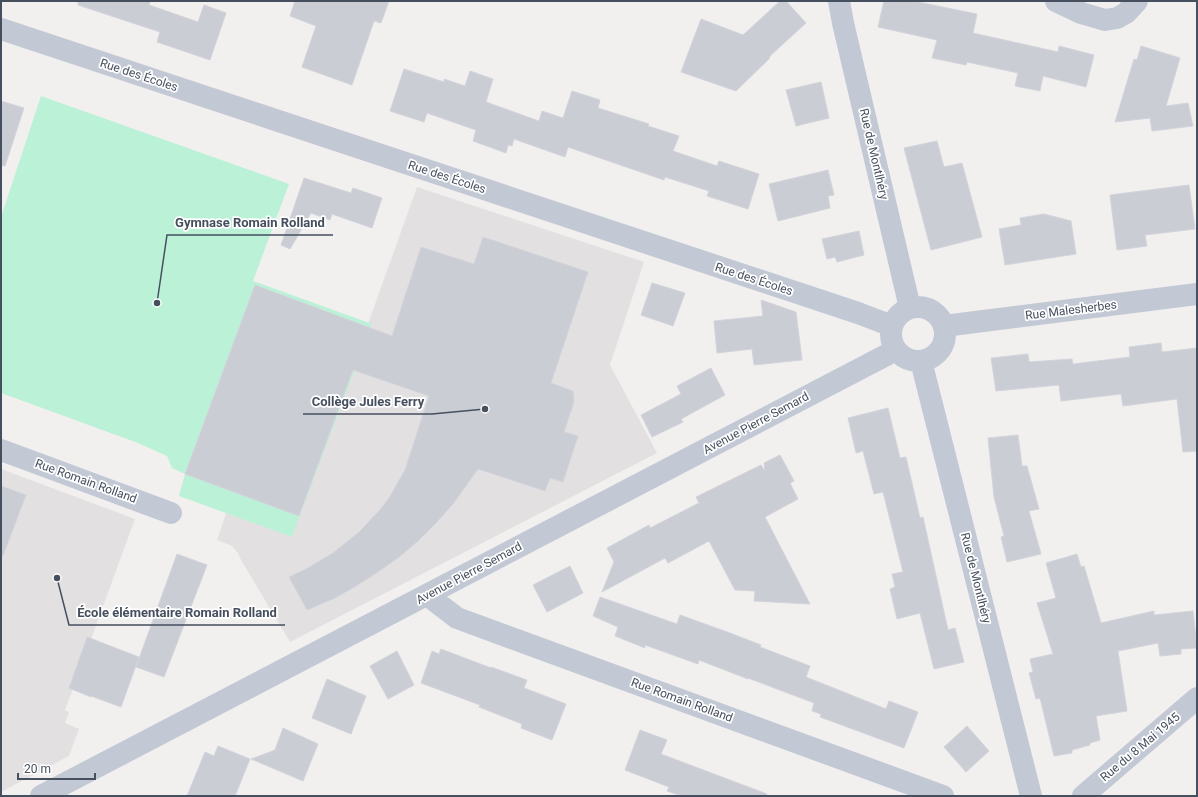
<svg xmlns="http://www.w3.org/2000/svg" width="1198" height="797" font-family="Roboto,sans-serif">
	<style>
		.education { fill: #e3e0e1 }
		.green { fill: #bbf2d7 }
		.building { fill: #cbcdd5; stroke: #d3d4db }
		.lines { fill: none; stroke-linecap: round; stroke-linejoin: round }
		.street { stroke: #c2c9d5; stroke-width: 22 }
		.labels { text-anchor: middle; stroke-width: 3.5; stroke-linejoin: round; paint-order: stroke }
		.street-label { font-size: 12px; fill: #464f5e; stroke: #fff }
		.leader { fill: none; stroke: #464f5e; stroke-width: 1.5 }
		.callout-dot { fill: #464f5e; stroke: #fff; stroke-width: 1.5 }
		.callout-label { font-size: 13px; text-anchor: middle; font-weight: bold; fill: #464f5e; stroke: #fff; stroke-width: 3.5; stroke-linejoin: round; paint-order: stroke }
	</style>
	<rect width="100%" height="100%" fill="#f2efef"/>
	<!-- education -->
	<path class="education" d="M 417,187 L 644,262 L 610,365 L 657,453 L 290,642 L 241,560 L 238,553 L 232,546 L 217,540 L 226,513 L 292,536 Z
		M 1,469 L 135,519 L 91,639 L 87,638 L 69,687 L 73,689 L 65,710 L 69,712 L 65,723 L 79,729 L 69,756 L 1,792 Z"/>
	<!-- green -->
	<path class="green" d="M 41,96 L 289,184 L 253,281 L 372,324 L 292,537 L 179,496 L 185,474 L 172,468 L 167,456 L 138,443 L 1,393 L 1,246 L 2,242 L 1,242 L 1,217 Z"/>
	<!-- building -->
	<path class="building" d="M 78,1 L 150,1 L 149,5 L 198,22 L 204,5 L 226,13 L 210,60 L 157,42 L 160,32 L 78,5 Z
		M 295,1 L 389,1 L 381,23 L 374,21 L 352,85 L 302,67 L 316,26 L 290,16 Z
		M 780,1 L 786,1 L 806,23 L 770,56 L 769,59 L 736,91 L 681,72 L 701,19 L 743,35 Z
		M 884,1 L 913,1 L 977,14 L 973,33 L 1058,52 L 1059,46 L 1094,55 L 1086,87 L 1043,76 L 1040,91 L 1015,86 L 1018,73 L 967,62 L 966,65 L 932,58 L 937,40 L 878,27 Z
		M 1141,46 L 1180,58 L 1166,106 L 1188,103 L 1193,126 L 1152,131 L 1150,118 L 1115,122 L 1134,59 L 1137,60 Z
		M 404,69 L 444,82 L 444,79 L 465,86 L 470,71 L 493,79 L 486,102 L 539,121 L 542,111 L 563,118 L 572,91 L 600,100 L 598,108 L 649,124 L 648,126 L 679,136 L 673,151 L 717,166 L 719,161 L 759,174 L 748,209 L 707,196 L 709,191 L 665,177 L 664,180 L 568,147 L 565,157 L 514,139 L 512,146 L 508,145 L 506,153 L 473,141 L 476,130 L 427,113 L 424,122 L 390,111 Z
		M 821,82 L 829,118 L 796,126 L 786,90 Z
		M 1,101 L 24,108 L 5,166 L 1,165 Z
		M 937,141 L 944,167 L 962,163 L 982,237 L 931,250 L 904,148 Z
		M 828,170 L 834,195 L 828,196 L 830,208 L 778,221 L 769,184 Z
		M 304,178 L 351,193 L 353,188 L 382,198 L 372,228 L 332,214 L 330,220 L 311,213 L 290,249 L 281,245 Z
		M 1189,185 L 1195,229 L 1145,235 L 1147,246 L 1117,250 L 1110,195 Z
		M 1044,214 L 1071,221 L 1076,254 L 1005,265 L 999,229 L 1021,225 L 1020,218 Z
		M 859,231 L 864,255 L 837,262 L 835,257 L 827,259 L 822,239 Z
		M 483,237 L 588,272 L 551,383 L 573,391 L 574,402 L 564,432 L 578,436 L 563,482 L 550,478 L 545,491 L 478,469 L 453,504 L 436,523 L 418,541 L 399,557 L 378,572 L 356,586 L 335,598 L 307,610 L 289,577 L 306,569 L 333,553 L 358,533 L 379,511 L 389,498 L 405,470 L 429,396 L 353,370 L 299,516 L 185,474 L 255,285 L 392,336 L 421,247 L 474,264 Z
		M 652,283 L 685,293 L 673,326 L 641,315 Z
		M 761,300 L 796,312 L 802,360 L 754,365 L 752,349 L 717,353 L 714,321 L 763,316 Z
		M 1161,343 L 1162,352 L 1197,348 L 1197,451 L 1183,452 L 1177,399 L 1123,406 L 1121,394 L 1061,401 L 1059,385 L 996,391 L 991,358 L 1028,354 L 1029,362 L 1072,359 L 1073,364 L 1130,357 L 1129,347 Z
		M 711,368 L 725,395 L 681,419 L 683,422 L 652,437 L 641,415 L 681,394 L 677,386 Z
		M 888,408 L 900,458 L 906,457 L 920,518 L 923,517 L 948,630 L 955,628 L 964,662 L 934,669 L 920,613 L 897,619 L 890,589 L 895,587 L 892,574 L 903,572 L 883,492 L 874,494 L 863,451 L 856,453 L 848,418 Z
		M 1018,435 L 1022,466 L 1027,466 L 1039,509 L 1029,511 L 1041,554 L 1007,562 L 1001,537 L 1004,536 L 994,497 L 988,438 Z
		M 780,455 L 794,481 L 790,483 L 798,499 L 765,517 L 810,604 L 754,601 L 755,591 L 735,590 L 709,541 L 668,563 L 665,558 L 602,592 L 614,562 L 607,548 L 649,525 L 650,528 L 699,503 L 696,497 L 761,465 L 765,471 L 764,463 Z
		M 1,486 L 26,495 L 3,556 L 1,556 Z
		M 177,554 L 207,565 L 164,677 L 136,667 Z
		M 1077,554 L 1081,567 L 1084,566 L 1101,623 L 1154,611 L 1154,615 L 1193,611 L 1197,648 L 1181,649 L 1181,654 L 1160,656 L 1158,643 L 1118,651 L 1127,711 L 1096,716 L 1100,740 L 1090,743 L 1090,745 L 1072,750 L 1072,753 L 1054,756 L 1040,698 L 1036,699 L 1029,673 L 1033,672 L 1030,659 L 1053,654 L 1037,603 L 1056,598 L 1046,563 Z
		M 570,566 L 583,593 L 547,612 L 533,585 Z
		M 600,597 L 677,624 L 680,615 L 730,633 L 761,645 L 760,647 L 810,666 L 806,677 L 886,709 L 889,701 L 918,712 L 904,748 L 820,717 L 821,714 L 812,711 L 814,703 L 748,678 L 748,679 L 699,660 L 698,664 L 645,645 L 645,648 L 615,636 L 618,627 L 593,616 Z
		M 87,637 L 139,657 L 121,707 L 91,696 L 91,697 L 69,688 Z
		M 441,649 L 491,668 L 491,667 L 527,680 L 524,688 L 566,704 L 552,740 L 521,728 L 522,724 L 479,707 L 480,705 L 421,683 L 432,651 L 439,654 Z
		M 397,651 L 414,685 L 388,699 L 370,666 Z
		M 327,679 L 366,696 L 351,734 L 312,718 Z
		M 967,726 L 989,751 L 966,772 L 944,747 Z
		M 283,728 L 318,744 L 303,781 L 251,759 L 275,750 Z
		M 640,730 L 667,740 L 661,754 L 767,794 L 766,796 L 682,796 L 667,791 L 669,787 L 625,770 Z
		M 218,746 L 250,759 L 235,796 L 187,796 L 205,752 L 214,756 Z"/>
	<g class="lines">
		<!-- street -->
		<path class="street" d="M 839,1 L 843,23 L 910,308
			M 1056,1 L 1081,13 L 1105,20 L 1117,18 L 1126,13 L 1137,1
			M 1,29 L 858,313 L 892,326
			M891 334a27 27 0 1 1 54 0a27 27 0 1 1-54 0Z
			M 944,326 L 1197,294
			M 921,361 L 1031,796
			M 1,450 L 171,513
			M 427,595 L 457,618 L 943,796
			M 41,796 L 896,350
			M 1083,796 L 1197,698"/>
	</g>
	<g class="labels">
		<!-- street labels -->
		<g class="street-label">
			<text transform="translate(139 75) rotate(18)" y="4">Rue des Écoles</text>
			<text transform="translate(874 154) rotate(77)" y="4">Rue de Montlhéry</text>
			<text transform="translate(447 177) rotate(18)" y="4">Rue des Écoles</text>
			<text transform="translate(754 279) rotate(18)" y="4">Rue des Écoles</text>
			<text transform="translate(1071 310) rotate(-7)" y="4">Rue Malesherbes</text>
			<text transform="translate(756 423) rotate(-28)" y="4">Avenue Pierre Semard</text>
			<text transform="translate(86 481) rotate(20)" y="4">Rue Romain Rolland</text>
			<text transform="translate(469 573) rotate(-28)" y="4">Avenue Pierre Semard</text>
			<text transform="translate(976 578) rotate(76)" y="4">Rue de Montlhéry</text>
			<text transform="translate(682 700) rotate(20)" y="4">Rue Romain Rolland</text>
			<text transform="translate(1140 747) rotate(-40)" y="4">Rue du 8 Mai 1945</text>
		</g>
	</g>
	<!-- callouts -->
	<path class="leader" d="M157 303L167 235H333M485 409L432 414H303M57 578L69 625H285"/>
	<g class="callout-dot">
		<circle cx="157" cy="303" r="4"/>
		<circle cx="485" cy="409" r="4"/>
		<circle cx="57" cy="578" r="4"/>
	</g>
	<g class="callout-label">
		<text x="250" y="227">Gymnase Romain Rolland</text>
		<text x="368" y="406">Collège Jules Ferry</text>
		<text x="177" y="617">École élémentaire Romain Rolland</text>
	</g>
	<!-- border -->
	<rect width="1198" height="797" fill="none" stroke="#464f5e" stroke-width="4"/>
	<!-- scale -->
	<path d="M18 773v6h77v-6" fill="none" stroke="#464f5e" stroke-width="2"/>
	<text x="24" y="773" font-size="12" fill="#464f5e" stroke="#ffffff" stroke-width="3" paint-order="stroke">20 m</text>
</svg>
